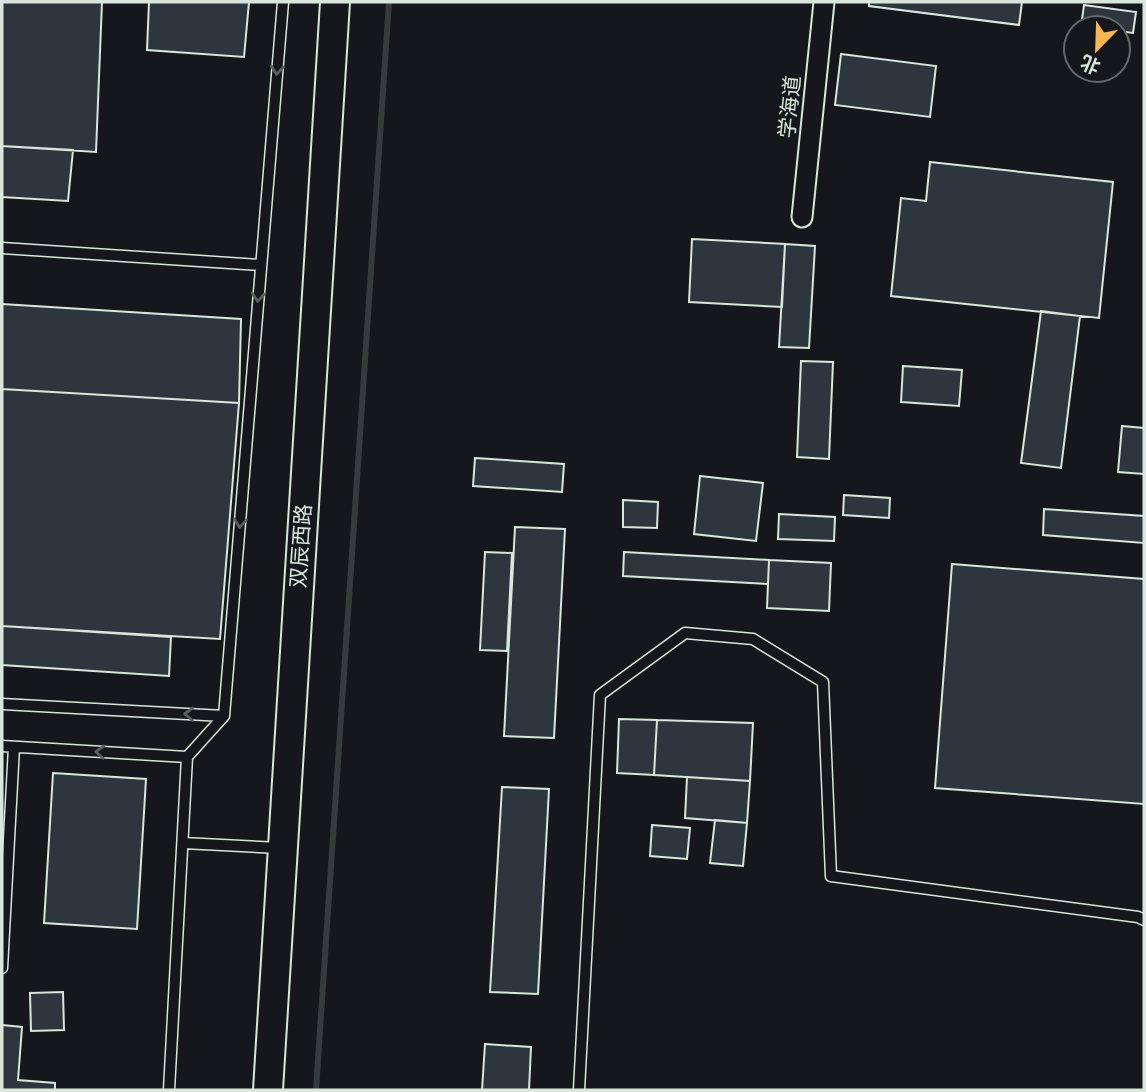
<svg xmlns="http://www.w3.org/2000/svg" width="1146" height="1092" font-family="'Golos Text','Noto Sans SC',sans-serif">
	<style>
		.lines { fill: none; stroke-linecap: round; stroke-linejoin: round }
		.stream { stroke: #363b3e; stroke-width: 6 }
		.building { fill: #2c363c; stroke: #d8e6dc; stroke-width: 2 }
		.lane-casing { stroke: #d8e6dc; stroke-width: 13 }
		.street-casing { stroke: #d8e6dc; stroke-width: 23 }
		.secondary-casing { stroke: #d8e6dc; stroke-width: 32 }
		.lane { stroke: #14181c; stroke-width: 10 }
		.street { stroke: #14181c; stroke-width: 19 }
		.secondary { stroke: #14181c; stroke-width: 28 }
		.oneway { stroke: #59605f }
		.labels { text-anchor: middle; stroke-width: 5; stroke-linejoin: round; paint-order: stroke }
		.street-label { font-size: 21px; fill: #d8e6dc; stroke: #14181c }
	</style>
	<rect width="100%" height="100%" fill="#14181c"/>
	<g class="lines">
		<!-- stream -->
		<path class="stream" d="M 316,1090 L 389,2"/>
	</g>
	<!-- building -->
	<path class="building" d="M 2,2 L 102,2 L 96,152 L 2,146 Z
		M 149,2 L 249,2 L 244,57 L 147,50 Z
		M 869,2 L 1022,2 L 1019,25 L 869,6 Z
		M 1084,5 L 1136,12 L 1133,33 L 1118,31 L 1118,28 L 1081,27 Z
		M 841,54 L 936,66 L 930,117 L 835,105 Z
		M 2,146 L 73,150 L 68,201 L 2,197 Z
		M 930,162 L 1113,182 L 1099,318 L 891,296 L 901,198 L 926,201 Z
		M 692,239 L 785,244 L 782,307 L 689,302 Z
		M 785,244 L 815,246 L 809,348 L 779,347 Z
		M 2,304 L 241,319 L 239,403 L 2,389 Z
		M 1041,311 L 1080,316 L 1061,468 L 1021,463 Z
		M 801,361 L 833,362 L 829,459 L 797,457 Z
		M 903,366 L 962,370 L 959,406 L 901,402 Z
		M 2,389 L 239,403 L 220,639 L 2,626 Z
		M 1122,426 L 1144,428 L 1144,474 L 1118,472 Z
		M 475,458 L 564,464 L 562,492 L 473,486 Z
		M 700,476 L 763,483 L 756,541 L 694,534 Z
		M 844,495 L 890,498 L 889,518 L 843,515 Z
		M 623,500 L 658,502 L 657,528 L 623,527 Z
		M 1044,509 L 1144,516 L 1144,543 L 1043,535 Z
		M 779,514 L 835,517 L 834,541 L 778,539 Z
		M 515,527 L 565,529 L 554,738 L 504,736 Z
		M 485,552 L 512,553 L 507,651 L 480,650 Z
		M 624,552 L 769,560 L 768,584 L 623,576 Z
		M 769,560 L 831,563 L 829,611 L 767,608 Z
		M 952,564 L 1144,579 L 1144,804 L 935,788 Z
		M 2,626 L 171,637 L 169,676 L 2,665 Z
		M 619,719 L 657,720 L 654,775 L 617,773 Z
		M 657,720 L 753,723 L 750,781 L 654,775 Z
		M 53,773 L 146,779 L 137,929 L 44,923 Z
		M 687,777 L 750,781 L 747,823 L 685,818 Z
		M 502,787 L 549,789 L 538,994 L 490,992 Z
		M 715,820 L 747,823 L 743,866 L 710,863 Z
		M 652,825 L 690,828 L 687,859 L 650,856 Z
		M 63,992 L 64,1030 L 31,1031 L 30,993 Z
		M 2,1025 L 22,1027 L 18,1080 L 55,1083 L 55,1090 L 2,1090 Z
		M 485,1044 L 531,1047 L 529,1090 L 482,1090 Z"/>
	<g class="lines">
		<!-- lane casing -->
		<g class="lane-casing">
			<path id="lane" d="M 2,248 L 261,265
				M 2,704 L 224,716 L 283,2
				M 2,746 L 187,757 L 224,716
				M 183,843 L 280,848
				M 2,968 L 14,747
				M 169,1090 L 187,757
				M 579,1090 L 600,695 L 685,633 L 753,639 L 823,682 L 831,876 L 1138,917 L 1144,920"/>
		</g>
		<!-- street casing -->
		<g class="street-casing">
			<path id="street" d="M 802,217 L 824,2"/>
		</g>
		<!-- secondary casing -->
		<g class="secondary-casing">
			<path id="secondary" d="M 268,1090 L 335,2"/>
		</g>
		<!-- lane -->
		<use href="#lane" class="lane"/>
		<!-- street -->
		<use href="#street" class="street"/>
		<!-- secondary -->
		<use href="#secondary" class="secondary"/>
	</g>
	<!-- one-way arrows -->
	<defs><path id="oneway-chevron" d="M-2-3.5L2.5 0L-2 3.5" fill="none" stroke-width="1.6" stroke-linecap="round" stroke-linejoin="round" transform="scale(1.75)"/></defs>
	<g class="oneway">
		<use href="#oneway-chevron" transform="translate(277 70) rotate(95)"/>
		<use href="#oneway-chevron" transform="translate(258 297) rotate(95)"/>
		<use href="#oneway-chevron" transform="translate(240 523) rotate(95)"/>
		<use href="#oneway-chevron" transform="translate(189 714) rotate(-177)"/>
		<use href="#oneway-chevron" transform="translate(100 752) rotate(-177)"/>
	</g>
	<g class="labels">
		<!-- street labels -->
		<g class="street-label">
			<text transform="translate(790 107) rotate(-84)" y="7">学海道</text>
			<text transform="translate(301 546) rotate(-86)" y="7">双辰西路</text>
		</g>
	</g>
	<!-- border -->
	<rect width="1146" height="1092" fill="none" stroke="#d8e6dc" stroke-width="7"/>
	<!-- north arrow -->
	<g transform="translate(1097 49) rotate(203)"><circle r="33" fill="#14181c" stroke="#626a69" stroke-width="2"/>
	<path d="M0-5L12 26L0 18L-12 26Z" fill="#ffb74d"/>
	<text y="-10" font-size="19" font-weight="bold" text-anchor="middle" fill="#d8e6dc">北</text>
	</g>
</svg>
